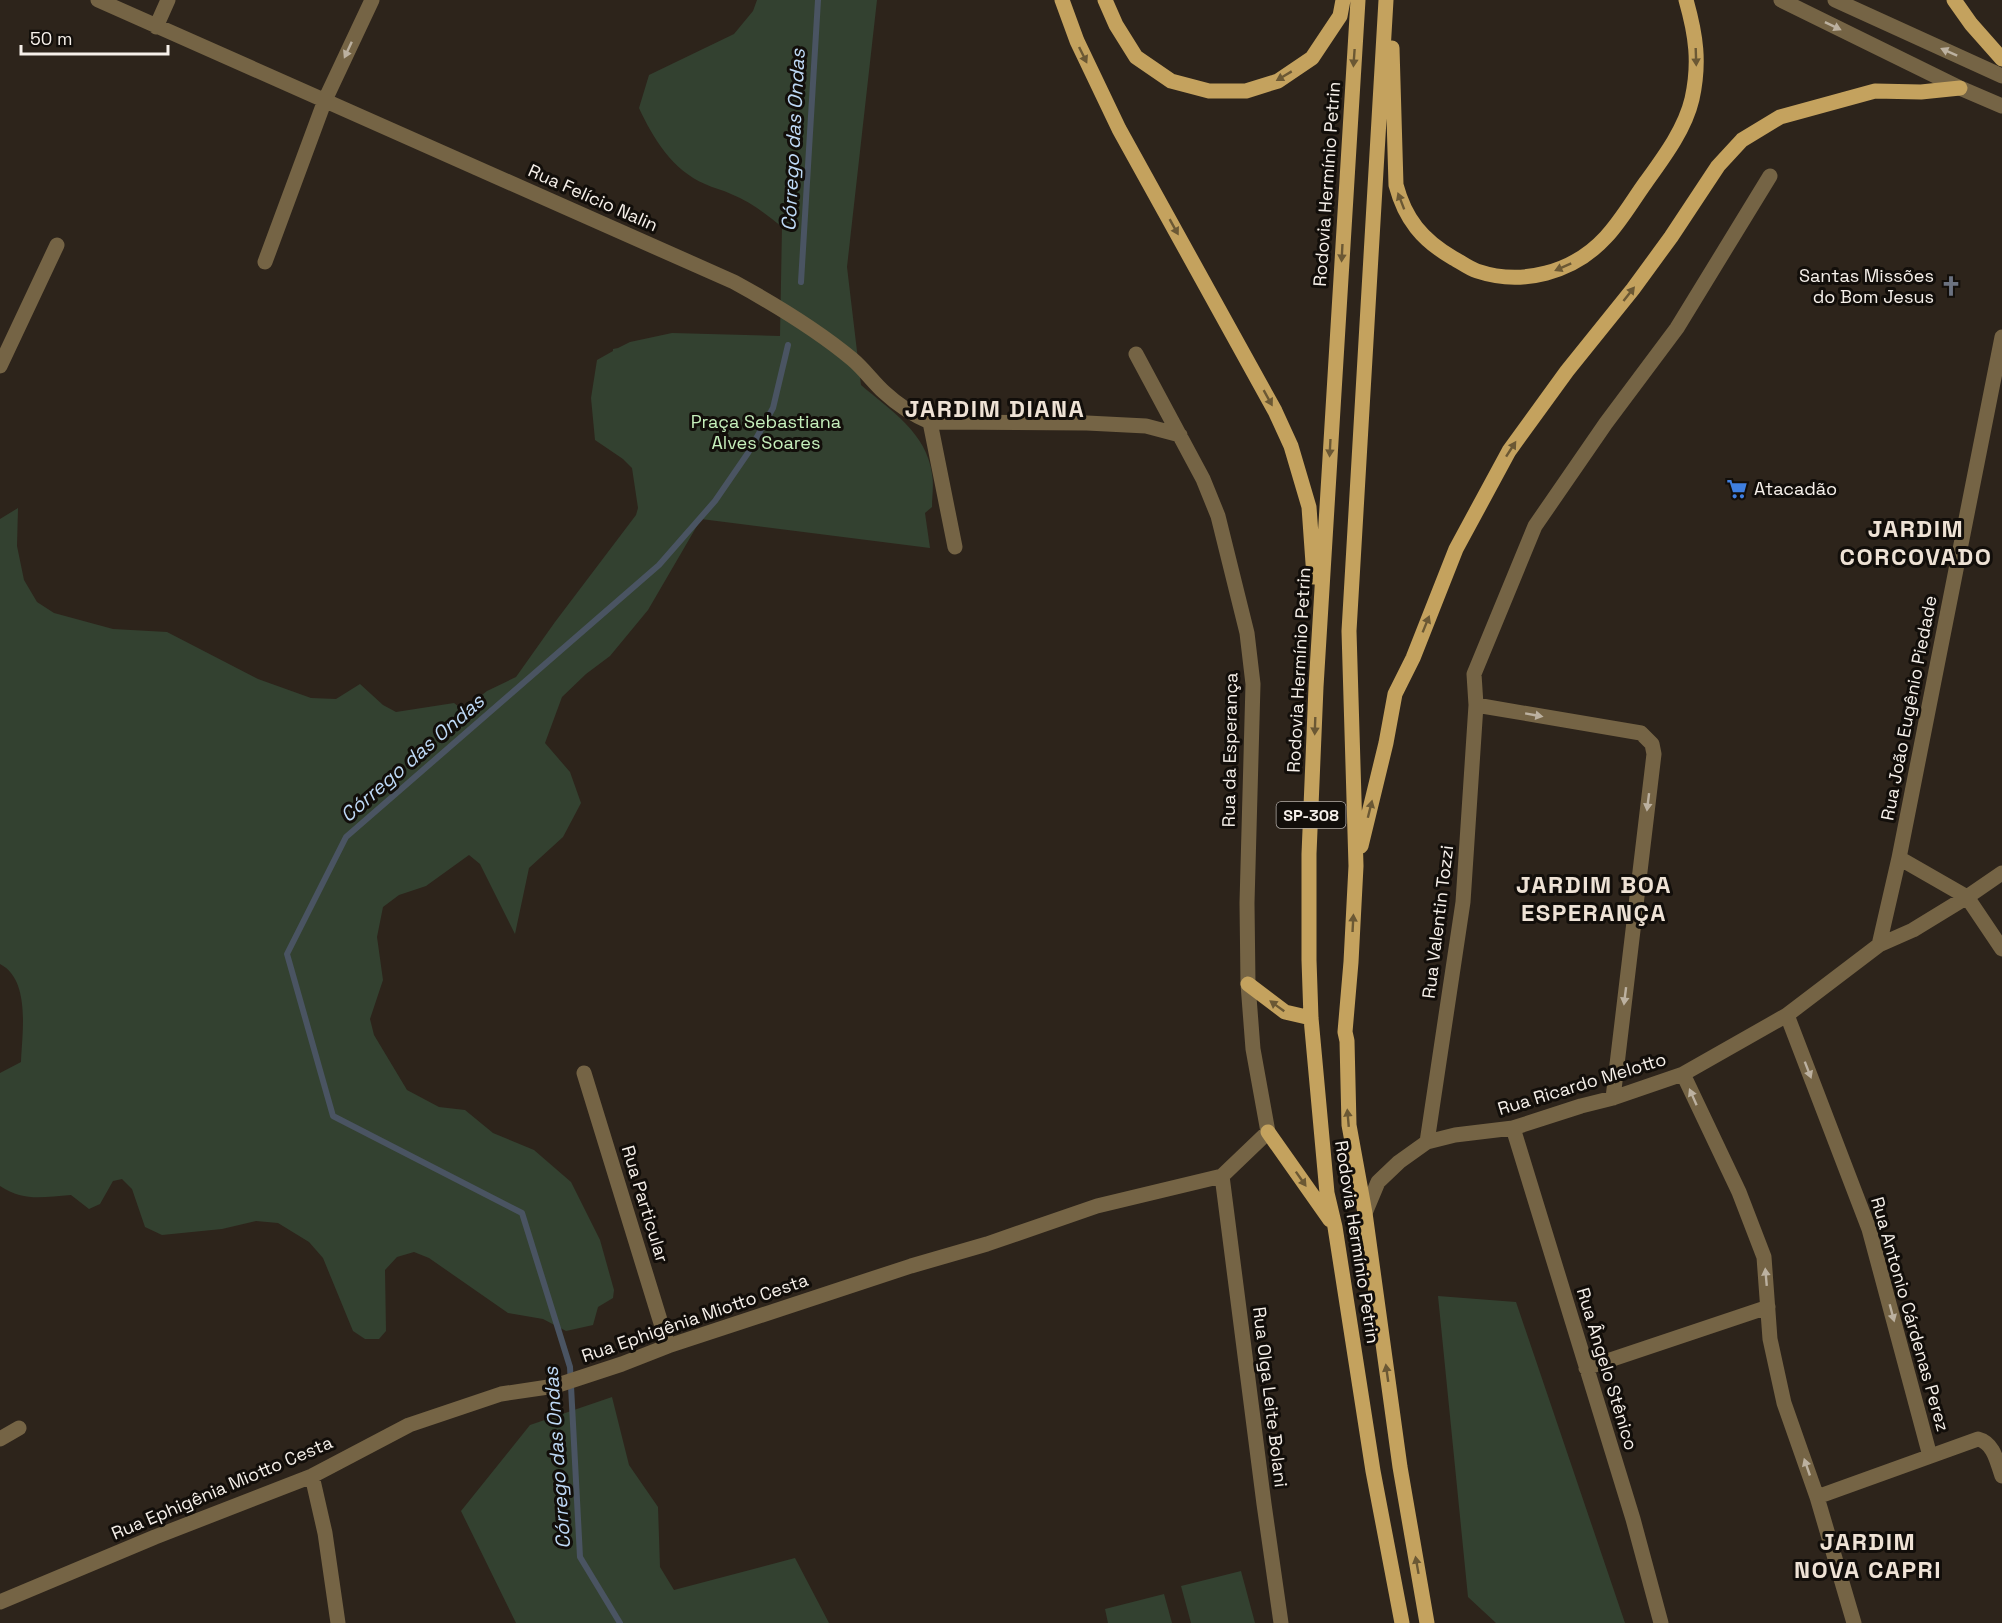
<svg xmlns="http://www.w3.org/2000/svg" width="2002" height="1623" font-family="'Space Grotesk',sans-serif">
	<style>
		.green { fill: #334130 }
		.lines { fill: none; stroke-linecap: round; stroke-linejoin: round }
		.stream { stroke: #4a5462; stroke-width: 6 }
		.minor { stroke: #756445; stroke-width: 15 }
		.major { stroke: #c4a25e; stroke-width: 15 }
		.oneway { fill: #bcb1a0 }
		.oneway2 { fill: #6b5834 }
		.labels { text-anchor: middle; stroke-width: 6; stroke-linejoin: round; paint-order: stroke }
		.shield { fill: #120e0a; stroke: #b2aca7; stroke-width: 1.5 }
		.shield-label { font-size: 16px; font-weight: bold; fill: #f6f0ea }
		.street-label { font-size: 18px; fill: #f6f0ea; stroke: #120e0a }
		.poi-label { font-size: 18px; fill: #f6f0ea; stroke: #120e0a; text-anchor: end }
		.park-label { font-size: 18px; fill: #c6f0bc; stroke: #120e0a }
		.water-label { font-size: 20px; font-style: italic; fill: #bed9f6; stroke: #120e0a }
		.district-label { font-size: 24px; font-weight: bold; letter-spacing: 1.5px; fill: #eee2d5; stroke: #120e0a }
	</style>
	<rect width="100%" height="100%" fill="#2d241b"/>
	<!-- green -->
	<path class="green" d="M 757,0 L 877,0 L 847,267 L 861,385 C 890,410 927,433 932,474 C 934,484 932,496 932,507 L 925,513 L 930,548 L 701,519 L 648,610 L 610,656 L 586,674 L 562,697 L 545,743 L 570,772 L 581,803 L 563,837 L 529,868 L 515,934 L 480,864 L 469,855 L 426,886 L 399,895 L 383,907 L 377,937 L 383,980 L 370,1019 L 374,1035 L 407,1090 L 439,1107 L 465,1110 L 493,1133 L 534,1150 L 571,1182 L 600,1240 L 614,1290 L 613,1298 L 598,1307 L 593,1325 L 566,1331 L 543,1319 L 508,1313 L 429,1258 L 414,1252 L 397,1257 L 385,1270 L 386,1331 L 379,1339 L 365,1339 L 353,1331 L 323,1258 L 309,1242 L 278,1223 L 256,1221 L 222,1229 L 162,1235 L 145,1227 L 132,1189 L 122,1179 L 113,1181 L 100,1204 L 89,1209 L 71,1195 C 43,1197 24,1202 0,1186 L 0,1073 L 21,1062 C 22,1033 31,980 0,964 L 0,519 L 18,508 L 17,546 L 24,580 L 37,602 L 54,613 L 113,629 L 167,632 L 258,679 L 311,698 L 336,699 L 360,684 L 383,705 L 396,712 L 454,703 L 463,710 L 487,691 L 516,677 L 555,622 L 636,515 L 638,508 L 632,468 L 623,459 L 595,440 L 591,398 L 597,360 L 613,351 L 613,349 L 618,348 L 630,342 L 672,333 L 780,336 L 782,227 C 766,214 751,202 731,194 C 723,190 713,188 705,184 C 672,170 653,138 639,108 L 649,75 L 734,34 L 753,11 Z
		M 1438,1296 L 1516,1302 L 1625,1623 L 1496,1623 L 1468,1597 Z
		M 612,1397 L 629,1465 L 658,1507 L 660,1567 L 674,1590 L 795,1558 L 829,1623 L 516,1623 L 461,1511 L 530,1425 Z
		M 1241,1571 L 1255,1623 L 1191,1623 L 1181,1586 Z
		M 1164,1594 L 1172,1623 L 1108,1623 L 1105,1609 Z"/>
	<g class="lines">
		<!-- stream -->
		<path class="stream" d="M 801,282 L 818,0
			M 620,1623 L 580,1557 L 570,1367 L 522,1213 L 333,1116 L 287,954 L 346,837 L 659,565 L 715,501 L 748,453 L 773,408 L 788,345"/>
		<!-- minor -->
		<path class="minor" d="M 98,0 L 734,282 C 776,305 816,329 852,359 C 864,369 873,382 884,392 C 898,405 913,415 930,422 L 955,547
			M 1781,0 L 1960,88 L 2002,106
			M 1835,0 L 2002,76
			M 156,27 L 168,0
			M 265,262 L 325,100 L 372,0
			M 0,366 L 57,245
			M 930,422 L 1087,423 L 1146,426 L 1180,435
			M 1476,705 L 1641,733 L 1652,744 L 1654,754 L 1613,1098
			M 1899,858 L 1967,897 L 2002,949
			M 1879,945 L 1899,858 L 2002,337
			M 1787,1015 L 1869,1229 L 1930,1456
			M 584,1073 L 668,1346
			M 1683,1074 L 1739,1192 L 1764,1257 L 1770,1339 L 1784,1403 L 1817,1497 L 1854,1623
			M 1513,1128 L 1633,1519 L 1661,1623
			M 1427,1142 L 1463,902 L 1476,705 L 1474,674 L 1535,526 L 1606,423 L 1677,328 L 1770,176
			M 1222,1176 L 1264,1504 L 1281,1623
			M 1365,1213 L 1378,1182 L 1399,1162 L 1427,1142 L 1455,1135 L 1513,1128 L 1581,1106 L 1613,1098 L 1683,1074 L 1787,1015 L 1879,945 L 1913,930 L 1967,897 L 2002,873
			M 1586,1368 L 1768,1307
			M 0,1439 L 19,1428
			M 312,1476 L 325,1533 L 338,1623
			M 1817,1497 L 1978,1439 C 1994,1443 1997,1462 2002,1476
			M 0,1602 L 155,1537 L 312,1476 L 409,1425 L 501,1394 L 555,1386 L 622,1364 L 668,1346 L 911,1266 L 987,1244 L 1097,1206 L 1222,1176 L 1268,1132 L 1253,1049 L 1248,984 L 1247,903 L 1253,684 L 1247,633 L 1218,516 L 1203,479 L 1136,354"/>
		<!-- major -->
		<path class="major" d="M 1062,0 L 1077,41 L 1119,129 L 1275,411 L 1291,446 L 1309,507 L 1314,577
			M 1105,0 L 1116,25 L 1136,57 L 1171,81 L 1209,91 L 1246,91 L 1278,81 L 1312,58 L 1340,16 L 1343,0
			M 1358,0 L 1316,687 L 1309,854 L 1309,960 L 1311,1018 L 1327,1193 L 1335,1227 L 1373,1471 L 1402,1623
			M 1386,0 L 1349,631 L 1356,866 L 1351,962 L 1345,1032 L 1347,1041 L 1349,1125 L 1365,1213 L 1400,1467 L 1427,1623
			M 1954,0 L 1971,24 L 2002,59
			M 1392,48 L 1396,185 C 1405,219 1422,240 1453,258 C 1461,262 1468,268 1477,271 C 1522,286 1573,273 1606,237 C 1621,221 1633,200 1646,182 C 1664,157 1685,129 1692,99 C 1700,63 1696,35 1686,0
			M 1361,846 L 1386,743 L 1395,694 L 1413,658 L 1456,549 L 1509,451 L 1567,371 L 1633,289 L 1671,237 L 1718,166 L 1742,140 L 1780,117 L 1875,91 L 1921,92 L 1960,88
			M 1248,984 L 1285,1012 L 1311,1018
			M 1268,1132 L 1330,1220"/>
	</g>
	<!-- one-way arrows -->
	<defs><path id="oneway-solid" d="M-6-.8H1V-3.2L6.5 0L1 3.2V.8H-6Z" transform="scale(1.5)"/></defs>
	<g class="oneway">
		<use href="#oneway-solid" transform="translate(1833 26) rotate(26)"/>
		<use href="#oneway-solid" transform="translate(348 50) rotate(115)"/>
		<use href="#oneway-solid" transform="translate(1949 52) rotate(-156)"/>
		<use href="#oneway-solid" transform="translate(1534 715) rotate(10)"/>
		<use href="#oneway-solid" transform="translate(1648 802) rotate(97)"/>
		<use href="#oneway-solid" transform="translate(1625 996) rotate(97)"/>
		<use href="#oneway-solid" transform="translate(1808 1070) rotate(69)"/>
		<use href="#oneway-solid" transform="translate(1693 1097) rotate(-114)"/>
		<use href="#oneway-solid" transform="translate(1766 1277) rotate(-95)"/>
		<use href="#oneway-solid" transform="translate(1892 1313) rotate(75)"/>
		<use href="#oneway-solid" transform="translate(1807 1467) rotate(-109)"/>
	</g>
	<g class="oneway2">
		<use href="#oneway-solid" transform="translate(1083 55) rotate(64)"/>
		<use href="#oneway-solid" transform="translate(1696 57) rotate(88)"/>
		<use href="#oneway-solid" transform="translate(1354 58) rotate(94)"/>
		<use href="#oneway-solid" transform="translate(1284 76) rotate(149)"/>
		<use href="#oneway-solid" transform="translate(1401 201) rotate(-111)"/>
		<use href="#oneway-solid" transform="translate(1174 227) rotate(61)"/>
		<use href="#oneway-solid" transform="translate(1342 253) rotate(93)"/>
		<use href="#oneway-solid" transform="translate(1563 267) rotate(156)"/>
		<use href="#oneway-solid" transform="translate(1629 294) rotate(-52)"/>
		<use href="#oneway-solid" transform="translate(1268 398) rotate(61)"/>
		<use href="#oneway-solid" transform="translate(1330 448) rotate(93)"/>
		<use href="#oneway-solid" transform="translate(1511 449) rotate(-57)"/>
		<use href="#oneway-solid" transform="translate(1426 624) rotate(-68)"/>
		<use href="#oneway-solid" transform="translate(1315 726) rotate(92)"/>
		<use href="#oneway-solid" transform="translate(1370 809) rotate(-76)"/>
		<use href="#oneway-solid" transform="translate(1353 923) rotate(-87)"/>
		<use href="#oneway-solid" transform="translate(1277 1006) rotate(-144)"/>
		<use href="#oneway-solid" transform="translate(1348 1118) rotate(-95)"/>
		<use href="#oneway-solid" transform="translate(1301 1179) rotate(55)"/>
		<use href="#oneway-solid" transform="translate(1387 1373) rotate(-98)"/>
		<use href="#oneway-solid" transform="translate(1417 1565) rotate(-100)"/>
	</g>
	<!-- icons -->
	<defs>
		<g id="church-bare" transform="scale(1.62)"><path d="M-1.2-6h2.4v3.5h3.3v2.4h-3.3V6h-2.4V-.1h-3.3v-2.4h3.3Z" fill="#6b7280" stroke="#120e0a" stroke-width="2.5" paint-order="stroke"/></g>
		<g id="supermarket-bare" transform="scale(1.62)"><path d="M-6-5.5h2.5l.6 2H6L4.5 2H-2.5L-4.4-4H-6ZM-1.5 3.2a1.3 1.3 0 1 0 .1 0ZM3 3.2a1.3 1.3 0 1 0 .1 0Z" fill="#3f7fe0" stroke="#120e0a" stroke-width="2.5" paint-order="stroke"/></g>
	</defs>
	<g fill-rule="evenodd">
		<use href="#church-bare" x="1951" y="286"/>
		<use href="#supermarket-bare" x="1737" y="489"/>
	</g>
	<g class="labels">
		<!-- shield labels -->
		<rect class="shield" x="1276.5" y="802" width="69" height="26" rx="4.5"/>
		<g class="shield-label">
			<text x="1311" y="821">SP-308</text>
		</g>
		<!-- street labels -->
		<g class="street-label">
			<text transform="translate(1327 184) rotate(-86)" y="6">Rodovia Hermínio Petrin</text>
			<text transform="translate(593 198) rotate(24)" y="6">Rua Felício Nalin</text>
			<text transform="translate(1299 670) rotate(-87)" y="6">Rodovia Hermínio Petrin</text>
			<text transform="translate(1909 708) rotate(-79)" y="6">Rua João Eugênio Piedade</text>
			<text transform="translate(1230 750) rotate(-89)" y="6">Rua da Esperança</text>
			<text transform="translate(1438 922) rotate(-83)" y="6">Rua Valentin Tozzi</text>
			<text transform="translate(1582 1084) rotate(-17)" y="6">Rua Ricardo Melotto</text>
			<text transform="translate(645 1204) rotate(73)" y="6">Rua Particular</text>
			<text transform="translate(1357 1242) rotate(81)" y="6">Rodovia Hermínio Petrin</text>
			<text transform="translate(1910 1314) rotate(74)" y="6">Rua Antonio Cárdenas Perez</text>
			<text transform="translate(695 1318) rotate(-19)" y="6">Rua Ephigênia Miotto Cesta</text>
			<text transform="translate(1607 1369) rotate(73)" y="6">Rua Ângelo Stênico</text>
			<text transform="translate(1270 1397) rotate(83)" y="6">Rua Olga Leite Bolani</text>
			<text transform="translate(222 1488) rotate(-23)" y="6">Rua Ephigênia Miotto Cesta</text>
		</g>
		<!-- poi labels -->
		<g class="poi-label">
			<text x="1934" y="282">Santas Missões<tspan x="1934" dy="21">do Bom Jesus</tspan></text>
			<text x="1754" y="495" text-anchor="start">Atacadão</text>
		</g>
		<!-- park labels -->
		<g class="park-label">
			<text x="766" y="428">Praça Sebastiana<tspan x="766" dy="21">Alves Soares</tspan></text>
		</g>
		<!-- water labels -->
		<g class="water-label">
			<text transform="translate(793 140) rotate(-87)" y="7">Córrego das Ondas</text>
			<text transform="translate(412 758) rotate(-41)" y="7">Córrego das Ondas</text>
			<text transform="translate(557 1458) rotate(-94)" y="7">Córrego das Ondas</text>
		</g>
		<!-- district labels -->
		<g class="district-label">
			<text x="995" y="417">JARDIM DIANA</text>
			<text x="1916" y="537">JARDIM<tspan x="1916" dy="28">CORCOVADO</tspan></text>
			<text x="1594" y="893">JARDIM BOA<tspan x="1594" dy="28">ESPERANÇA</tspan></text>
			<text x="1868" y="1550">JARDIM<tspan x="1868" dy="28">NOVA CAPRI</tspan></text>
		</g>
	</g>
	<!-- scale -->
	<path d="M21 45v9h147v-9" fill="none" stroke="#f6f0ea" stroke-width="3"/>
	<text x="30" y="45" font-size="18" fill="#f6f0ea" stroke="#120e0a" stroke-width="4.5" paint-order="stroke">50 m</text>
</svg>
